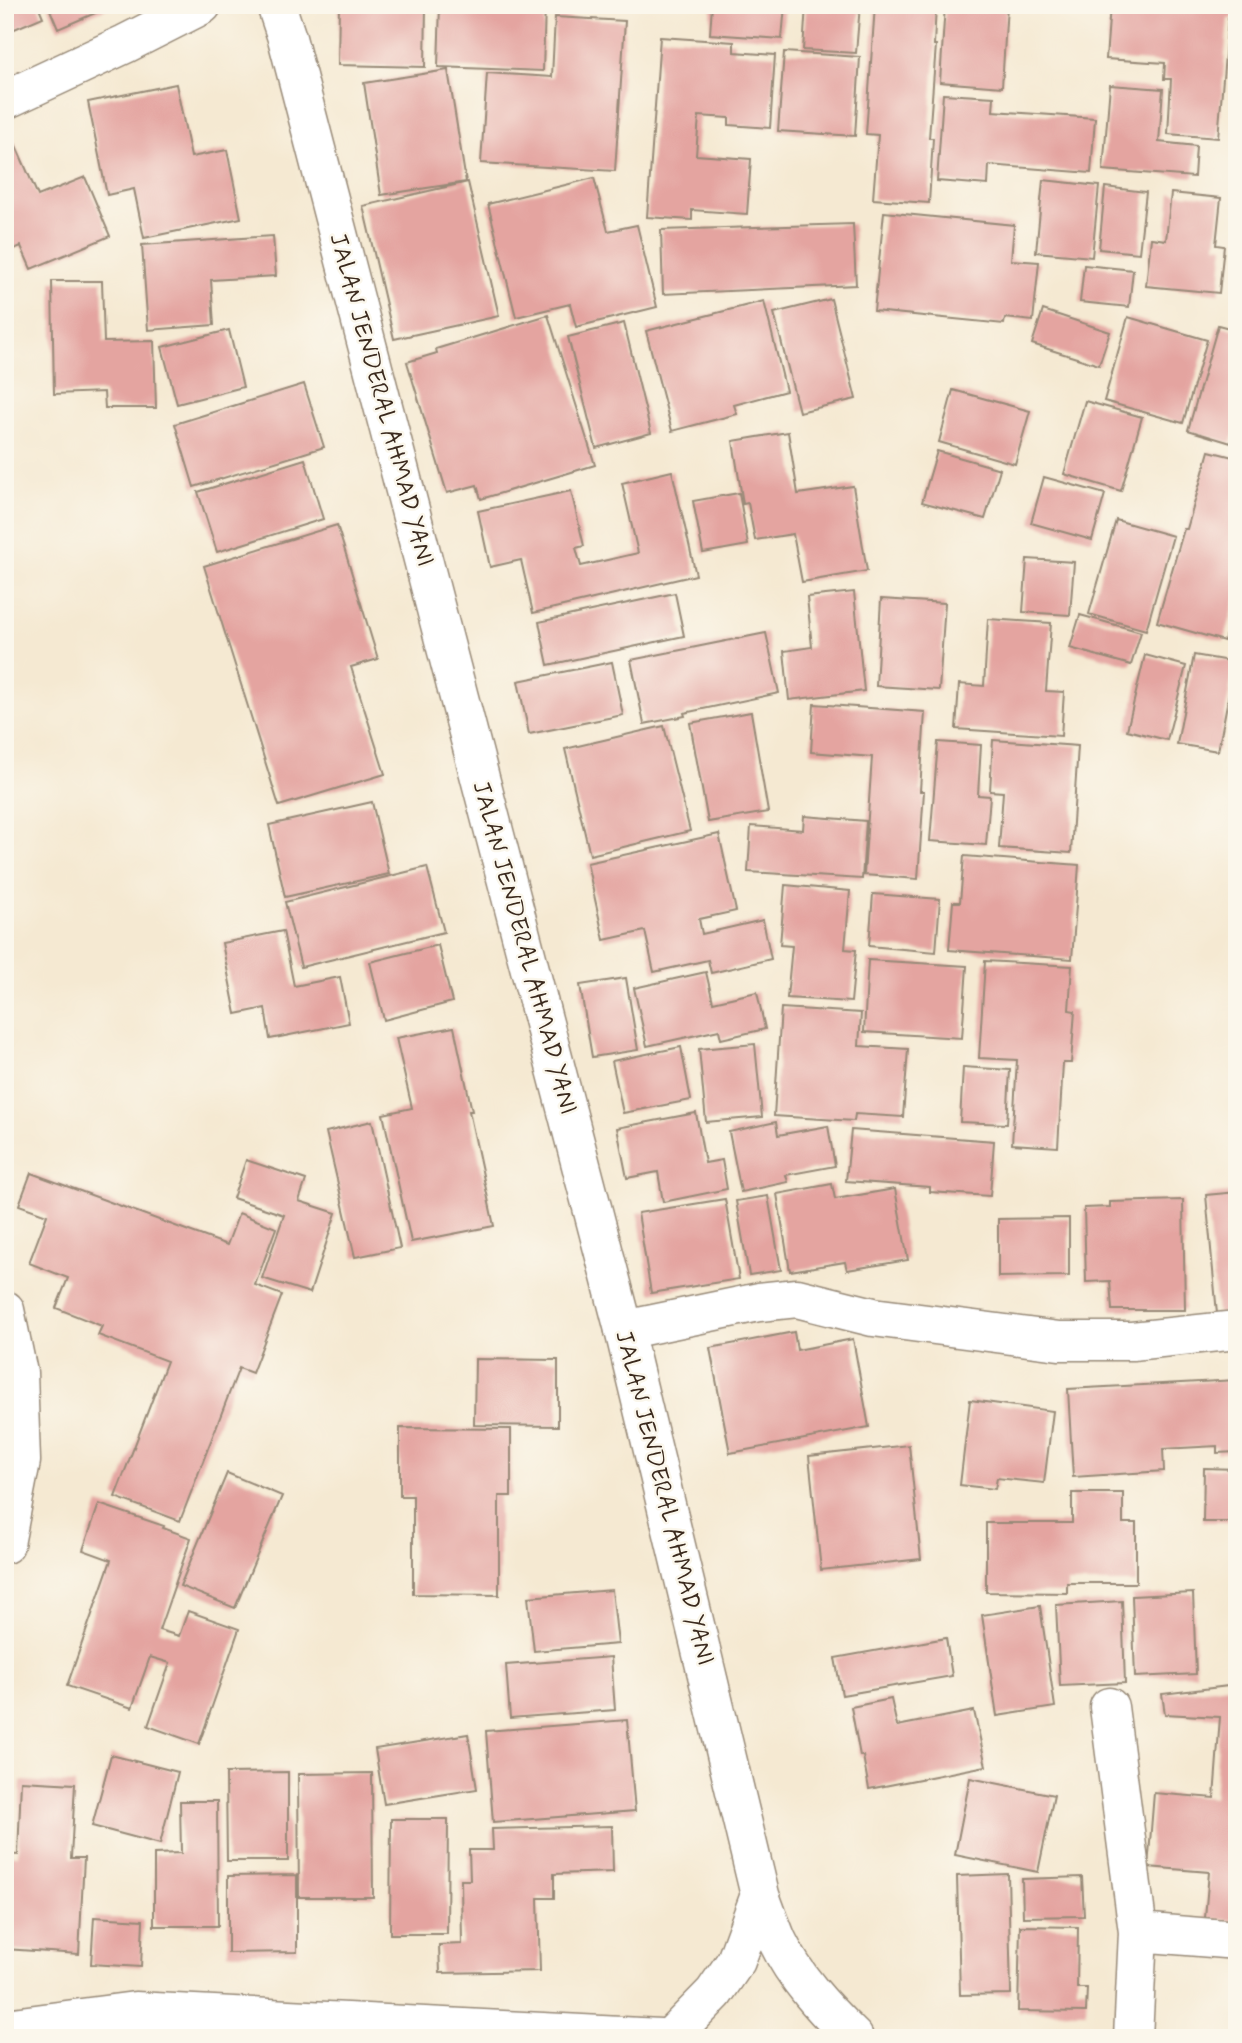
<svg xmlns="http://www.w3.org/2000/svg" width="1242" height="2043" font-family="Mynerve,sans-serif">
	<rect width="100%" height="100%" fill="#fbf7ec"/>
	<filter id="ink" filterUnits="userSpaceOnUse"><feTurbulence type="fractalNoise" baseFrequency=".0143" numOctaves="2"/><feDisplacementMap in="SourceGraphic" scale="14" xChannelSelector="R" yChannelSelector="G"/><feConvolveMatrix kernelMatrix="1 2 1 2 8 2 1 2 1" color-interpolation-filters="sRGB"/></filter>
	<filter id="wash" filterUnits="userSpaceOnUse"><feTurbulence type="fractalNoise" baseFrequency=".00686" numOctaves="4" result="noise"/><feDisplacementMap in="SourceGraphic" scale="28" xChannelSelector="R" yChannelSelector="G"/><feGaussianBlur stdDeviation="1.57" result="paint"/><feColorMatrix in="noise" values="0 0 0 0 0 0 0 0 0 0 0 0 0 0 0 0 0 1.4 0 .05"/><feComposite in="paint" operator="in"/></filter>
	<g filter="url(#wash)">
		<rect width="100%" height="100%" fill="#f5e9d2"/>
		<g id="blocks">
			<path fill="#e4a4a0" d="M 5,5 L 38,5 L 43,17 L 5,33 Z
				M 48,5 L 114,5 L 58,29 Z
				M 339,5 L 426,5 L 425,67 L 338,65 Z
				M 440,5 L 545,5 L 543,71 L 438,67 Z
				M 712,5 L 785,5 L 782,39 L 710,34 Z
				M 806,5 L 860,5 L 856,53 L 803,50 Z
				M 875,5 L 936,5 L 934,45 L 936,45 L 929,138 L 933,138 L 929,203 L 873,199 L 878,135 L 866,134 Z
				M 945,5 L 1007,5 L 1002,87 L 940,82 Z
				M 1110,5 L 1233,5 L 1232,19 L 1228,19 L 1218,138 L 1168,134 L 1171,79 L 1164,79 L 1165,63 L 1106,59 Z
				M 555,17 L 625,21 L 615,171 L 481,163 L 487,73 L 552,77 Z
				M 660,37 L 734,42 L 734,52 L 775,55 L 770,128 L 729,125 L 729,118 L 699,116 L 696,155 L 751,159 L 747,214 L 692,210 L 692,220 L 647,217 Z
				M 784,52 L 860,57 L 855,136 L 778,131 Z
				M 448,70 L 466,182 L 381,195 L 364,83 Z
				M 176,84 L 191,157 L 227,150 L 241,218 L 144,238 L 134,189 L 107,195 L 88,102 Z
				M 1110,85 L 1163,89 L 1159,142 L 1196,146 L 1194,177 L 1103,170 Z
				M 943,94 L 994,97 L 993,111 L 1095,118 L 1091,173 L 989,165 L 988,185 L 937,181 Z
				M 13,139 L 38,196 L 85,177 L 110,236 L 31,269 L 21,246 L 7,252 L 5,248 L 5,142 Z
				M 594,178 L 608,231 L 637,225 L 657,307 L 576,327 L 570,304 L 516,317 L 488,204 Z
				M 1043,180 L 1099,186 L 1092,257 L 1036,252 Z
				M 468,182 L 499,316 L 394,339 L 363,206 Z
				M 1105,187 L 1146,192 L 1139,253 L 1099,249 Z
				M 1171,193 L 1221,198 L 1216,245 L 1224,246 L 1219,293 L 1146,286 L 1151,238 L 1166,240 Z
				M 884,212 L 1014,225 L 1011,260 L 1039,262 L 1033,321 L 1005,318 L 1004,324 L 874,311 Z
				M 853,224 L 856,285 L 663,294 L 661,230 Z
				M 273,236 L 276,276 L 211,280 L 214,325 L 148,330 L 142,245 Z
				M 1084,265 L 1133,270 L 1129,307 L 1080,302 Z
				M 52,281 L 102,281 L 104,342 L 154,341 L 156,408 L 105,408 L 104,392 L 54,394 Z
				M 831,299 L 856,399 L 799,412 L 774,313 Z
				M 764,301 L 786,391 L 734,405 L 737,414 L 672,431 L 646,331 Z
				M 1043,310 L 1110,332 L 1099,365 L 1032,344 Z
				M 548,315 L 595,465 L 481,499 L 477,485 L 447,493 L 407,362 L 437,353 L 436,349 Z
				M 1128,317 L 1207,340 L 1183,423 L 1104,401 Z
				M 624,323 L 651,433 L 596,448 L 568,337 Z
				M 1218,325 L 1237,330 L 1237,424 L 1231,443 L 1188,430 Z
				M 229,330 L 243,387 L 177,404 L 162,347 Z
				M 304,384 L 324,447 L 194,487 L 175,424 Z
				M 953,390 L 1030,411 L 1015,464 L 939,442 Z
				M 1085,401 L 1142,417 L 1121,491 L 1064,474 Z
				M 788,432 L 798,494 L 853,486 L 867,571 L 802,582 L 793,534 L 755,540 L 748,503 L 743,504 L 733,441 Z
				M 937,451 L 1000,469 L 985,519 L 922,502 Z
				M 1209,451 L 1237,458 L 1237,597 L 1224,641 L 1157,622 L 1184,529 L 1187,529 Z
				M 305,459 L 323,519 L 217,552 L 198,492 Z
				M 672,471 L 696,575 L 533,613 L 521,560 L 490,567 L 478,511 L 571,491 L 584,546 L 576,548 L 581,566 L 638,553 L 622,483 Z
				M 1044,477 L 1105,494 L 1092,540 L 1031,523 Z
				M 739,493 L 748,545 L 703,553 L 693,501 Z
				M 1116,520 L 1173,536 L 1146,630 L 1089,614 Z
				M 337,525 L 378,659 L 351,667 L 385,774 L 279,806 L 204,566 Z
				M 1027,559 L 1074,562 L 1070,615 L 1023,612 Z
				M 854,592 L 864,691 L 789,700 L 784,651 L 812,647 L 807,597 Z
				M 675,593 L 684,636 L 548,665 L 539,622 Z
				M 881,599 L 945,603 L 939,690 L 876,686 Z
				M 1080,615 L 1141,632 L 1131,665 L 1070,648 Z
				M 988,619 L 1051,623 L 1046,691 L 1064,692 L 1061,736 L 956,729 L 959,684 L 984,686 Z
				M 766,633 L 779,693 L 684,713 L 685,716 L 644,724 L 631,660 Z
				M 1145,655 L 1186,666 L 1167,740 L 1127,730 Z
				M 1194,655 L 1235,662 L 1218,751 L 1177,744 Z
				M 612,662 L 623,715 L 529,734 L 518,681 Z
				M 814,704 L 925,712 L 920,791 L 924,791 L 918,879 L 864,875 L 872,757 L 811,752 Z
				M 751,712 L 768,812 L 708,822 L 690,723 Z
				M 664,726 L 690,831 L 590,855 L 565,749 Z
				M 993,740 L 1078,746 L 1071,853 L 999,848 L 1003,792 L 990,791 Z
				M 938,742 L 981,745 L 978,795 L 990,796 L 986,845 L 930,841 Z
				M 372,802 L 389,874 L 285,897 L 269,825 Z
				M 804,816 L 866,821 L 862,879 L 748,872 L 751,826 L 803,830 Z
				M 719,834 L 736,911 L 699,919 L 702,934 L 763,920 L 771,959 L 711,973 L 708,960 L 654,972 L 645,931 L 604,940 L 587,863 Z
				M 964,856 L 1079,865 L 1072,959 L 949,950 L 953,902 L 960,902 Z
				M 427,867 L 444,932 L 301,967 L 285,902 Z
				M 785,885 L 850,891 L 845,949 L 856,950 L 851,1002 L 787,998 L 792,946 L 780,945 Z
				M 873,894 L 940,899 L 936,952 L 869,946 Z
				M 283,931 L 294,986 L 340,977 L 349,1023 L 270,1039 L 265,1008 L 236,1014 L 222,943 Z
				M 438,945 L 452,1002 L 384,1020 L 370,962 Z
				M 868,960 L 967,966 L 962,1038 L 864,1032 Z
				M 985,961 L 1072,966 L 1069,1010 L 1075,1011 L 1071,1063 L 1063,1063 L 1058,1147 L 1012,1144 L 1017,1060 L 979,1058 Z
				M 706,972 L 713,1002 L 757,992 L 765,1029 L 721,1039 L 719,1030 L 647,1046 L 634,988 Z
				M 626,978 L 638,1050 L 592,1057 L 580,985 Z
				M 781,1008 L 861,1013 L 859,1046 L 908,1049 L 903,1117 L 855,1114 L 854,1121 L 774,1116 Z
				M 454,1027 L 472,1111 L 469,1111 L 494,1226 L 411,1242 L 383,1114 L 412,1108 L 396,1038 Z
				M 755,1044 L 762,1117 L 706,1122 L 699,1049 Z
				M 681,1047 L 691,1100 L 623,1113 L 612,1061 Z
				M 963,1067 L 1010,1070 L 1007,1124 L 960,1122 Z
				M 696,1113 L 705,1163 L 722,1160 L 727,1189 L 663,1202 L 658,1172 L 627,1178 L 617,1128 Z
				M 372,1121 L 400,1248 L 355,1257 L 326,1132 Z
				M 776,1122 L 778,1135 L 828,1126 L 835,1166 L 786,1175 L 788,1182 L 741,1192 L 729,1132 Z
				M 851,1130 L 994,1141 L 990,1196 L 930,1192 L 930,1187 L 846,1181 Z
				M 246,1160 L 306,1180 L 299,1201 L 336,1213 L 310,1293 L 262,1278 L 284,1215 L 233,1198 Z
				M 31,1173 L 227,1245 L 239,1213 L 276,1228 L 255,1285 L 282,1295 L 252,1373 L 239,1368 L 180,1521 L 115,1497 L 167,1361 L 98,1335 L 102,1326 L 56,1308 L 68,1278 L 29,1263 L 47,1215 L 19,1205 Z
				M 832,1184 L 835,1199 L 895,1189 L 908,1260 L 847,1270 L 845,1262 L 790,1271 L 777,1194 Z
				M 1237,1192 L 1237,1312 L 1217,1314 L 1206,1195 Z
				M 768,1196 L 781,1270 L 749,1275 L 736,1201 Z
				M 725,1199 L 739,1279 L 651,1293 L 638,1213 Z
				M 1183,1200 L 1185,1310 L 1112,1310 L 1110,1281 L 1086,1282 L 1084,1208 L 1110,1207 L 1110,1202 Z
				M 1069,1218 L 1069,1276 L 998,1277 L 998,1219 Z
				M 794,1332 L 797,1350 L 853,1339 L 869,1427 L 730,1453 L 710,1348 Z
				M 475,1359 L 558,1360 L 558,1426 L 474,1425 Z
				M 1237,1380 L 1237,1452 L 1217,1453 L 1217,1446 L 1163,1449 L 1164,1471 L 1073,1477 L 1068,1389 Z
				M 970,1400 L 1053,1411 L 1044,1483 L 997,1478 L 995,1489 L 960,1485 Z
				M 400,1428 L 511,1429 L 511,1496 L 499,1496 L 499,1595 L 413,1594 L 413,1496 L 400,1496 Z
				M 909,1445 L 921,1559 L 821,1570 L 809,1456 Z
				M 1204,1468 L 1237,1469 L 1237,1565 L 1231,1564 L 1232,1522 L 1203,1522 Z
				M 227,1473 L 282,1496 L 235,1608 L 180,1586 Z
				M 1072,1493 L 1123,1493 L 1123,1523 L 1136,1523 L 1136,1583 L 1067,1583 L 1067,1593 L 986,1592 L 986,1523 L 1072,1523 Z
				M 99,1504 L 164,1526 L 163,1528 L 191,1538 L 159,1630 L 179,1636 L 188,1611 L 239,1629 L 199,1744 L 148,1726 L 170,1663 L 150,1657 L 132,1708 L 67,1686 L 111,1560 L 83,1550 Z
				M 612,1590 L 618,1644 L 534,1651 L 528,1597 Z
				M 1193,1593 L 1196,1674 L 1135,1677 L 1132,1596 Z
				M 1122,1601 L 1125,1683 L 1060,1686 L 1056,1605 Z
				M 1040,1606 L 1055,1707 L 997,1716 L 982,1615 Z
				M 946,1638 L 952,1676 L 842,1695 L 835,1658 Z
				M 611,1657 L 615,1710 L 510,1718 L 506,1665 Z
				M 1237,1685 L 1237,1921 L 1205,1918 L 1209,1872 L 1148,1867 L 1154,1793 L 1214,1798 L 1220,1717 L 1165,1714 L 1162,1694 Z
				M 891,1699 L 897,1726 L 974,1711 L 986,1766 L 869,1789 L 863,1756 L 860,1756 L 851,1707 Z
				M 627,1720 L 635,1811 L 493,1822 L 486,1731 Z
				M 468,1734 L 477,1789 L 384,1804 L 375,1749 Z
				M 111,1755 L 178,1772 L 160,1844 L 92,1826 Z
				M 288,1772 L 288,1861 L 227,1861 L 226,1773 Z
				M 372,1773 L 373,1897 L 299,1897 L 298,1774 Z
				M 970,1778 L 1054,1795 L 1038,1872 L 955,1855 Z
				M 21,1781 L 75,1784 L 71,1858 L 84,1858 L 79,1954 L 5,1949 L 5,1854 L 18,1855 Z
				M 180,1801 L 217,1801 L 218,1926 L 154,1926 L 154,1854 L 181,1853 Z
				M 391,1819 L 448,1819 L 447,1934 L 390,1934 Z
				M 612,1826 L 613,1872 L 554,1874 L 554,1898 L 538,1898 L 540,1971 L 440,1973 L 439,1945 L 462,1944 L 461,1880 L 470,1880 L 469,1850 L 493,1850 L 492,1829 Z
				M 1008,1874 L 1011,1994 L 960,1995 L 957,1876 Z
				M 297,1875 L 297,1952 L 228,1953 L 228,1876 Z
				M 1082,1877 L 1084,1916 L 1023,1917 L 1022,1879 Z
				M 94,1917 L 143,1920 L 141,1967 L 91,1964 Z
				M 1020,1926 L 1078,1927 L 1077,1988 L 1087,1988 L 1086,2012 L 1018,2011 Z"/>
		</g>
	</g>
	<g filter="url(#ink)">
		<use href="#blocks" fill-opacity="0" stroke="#988a78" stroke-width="2"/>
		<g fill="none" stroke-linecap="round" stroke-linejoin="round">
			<defs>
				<path id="minor" d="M 5,100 L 125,44 L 202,5
					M 5,1310 L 18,1373 L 21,1461 L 5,1544
					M 624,1330 L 759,1302 L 797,1298 L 873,1317 L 1059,1341 L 1132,1341 L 1237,1330
					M 1109,1707 L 1138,1932
					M 1133,2038 L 1138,1932 L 1237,1940"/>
				<path id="highway" d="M 276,5 L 287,38 L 624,1330 L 760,1895 C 765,1910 771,1925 777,1940 C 795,1978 824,2009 854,2038
					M 5,2028 L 135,2011 L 660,2038
					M 670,2038 L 714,1993 L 736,1961 L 760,1895"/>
			</defs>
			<use href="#minor" stroke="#988a78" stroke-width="41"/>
			<use href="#highway" stroke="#988a78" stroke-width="41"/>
			<use href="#minor" stroke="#fff" stroke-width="38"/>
			<use href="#highway" stroke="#fff" stroke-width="38"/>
		</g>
	</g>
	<g text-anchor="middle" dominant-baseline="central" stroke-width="5" stroke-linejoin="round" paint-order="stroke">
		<g font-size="24" fill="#3b2a1e" stroke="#fbf7ec">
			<text transform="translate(381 400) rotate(75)">JALAN JENDERAL AHMAD YANI</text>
			<text transform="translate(524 948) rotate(75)">JALAN JENDERAL AHMAD YANI</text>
			<text transform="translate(664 1498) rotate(76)">JALAN JENDERAL AHMAD YANI</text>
		</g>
	</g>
	<rect width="1242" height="2043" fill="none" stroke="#fbf7ec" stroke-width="28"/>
</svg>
